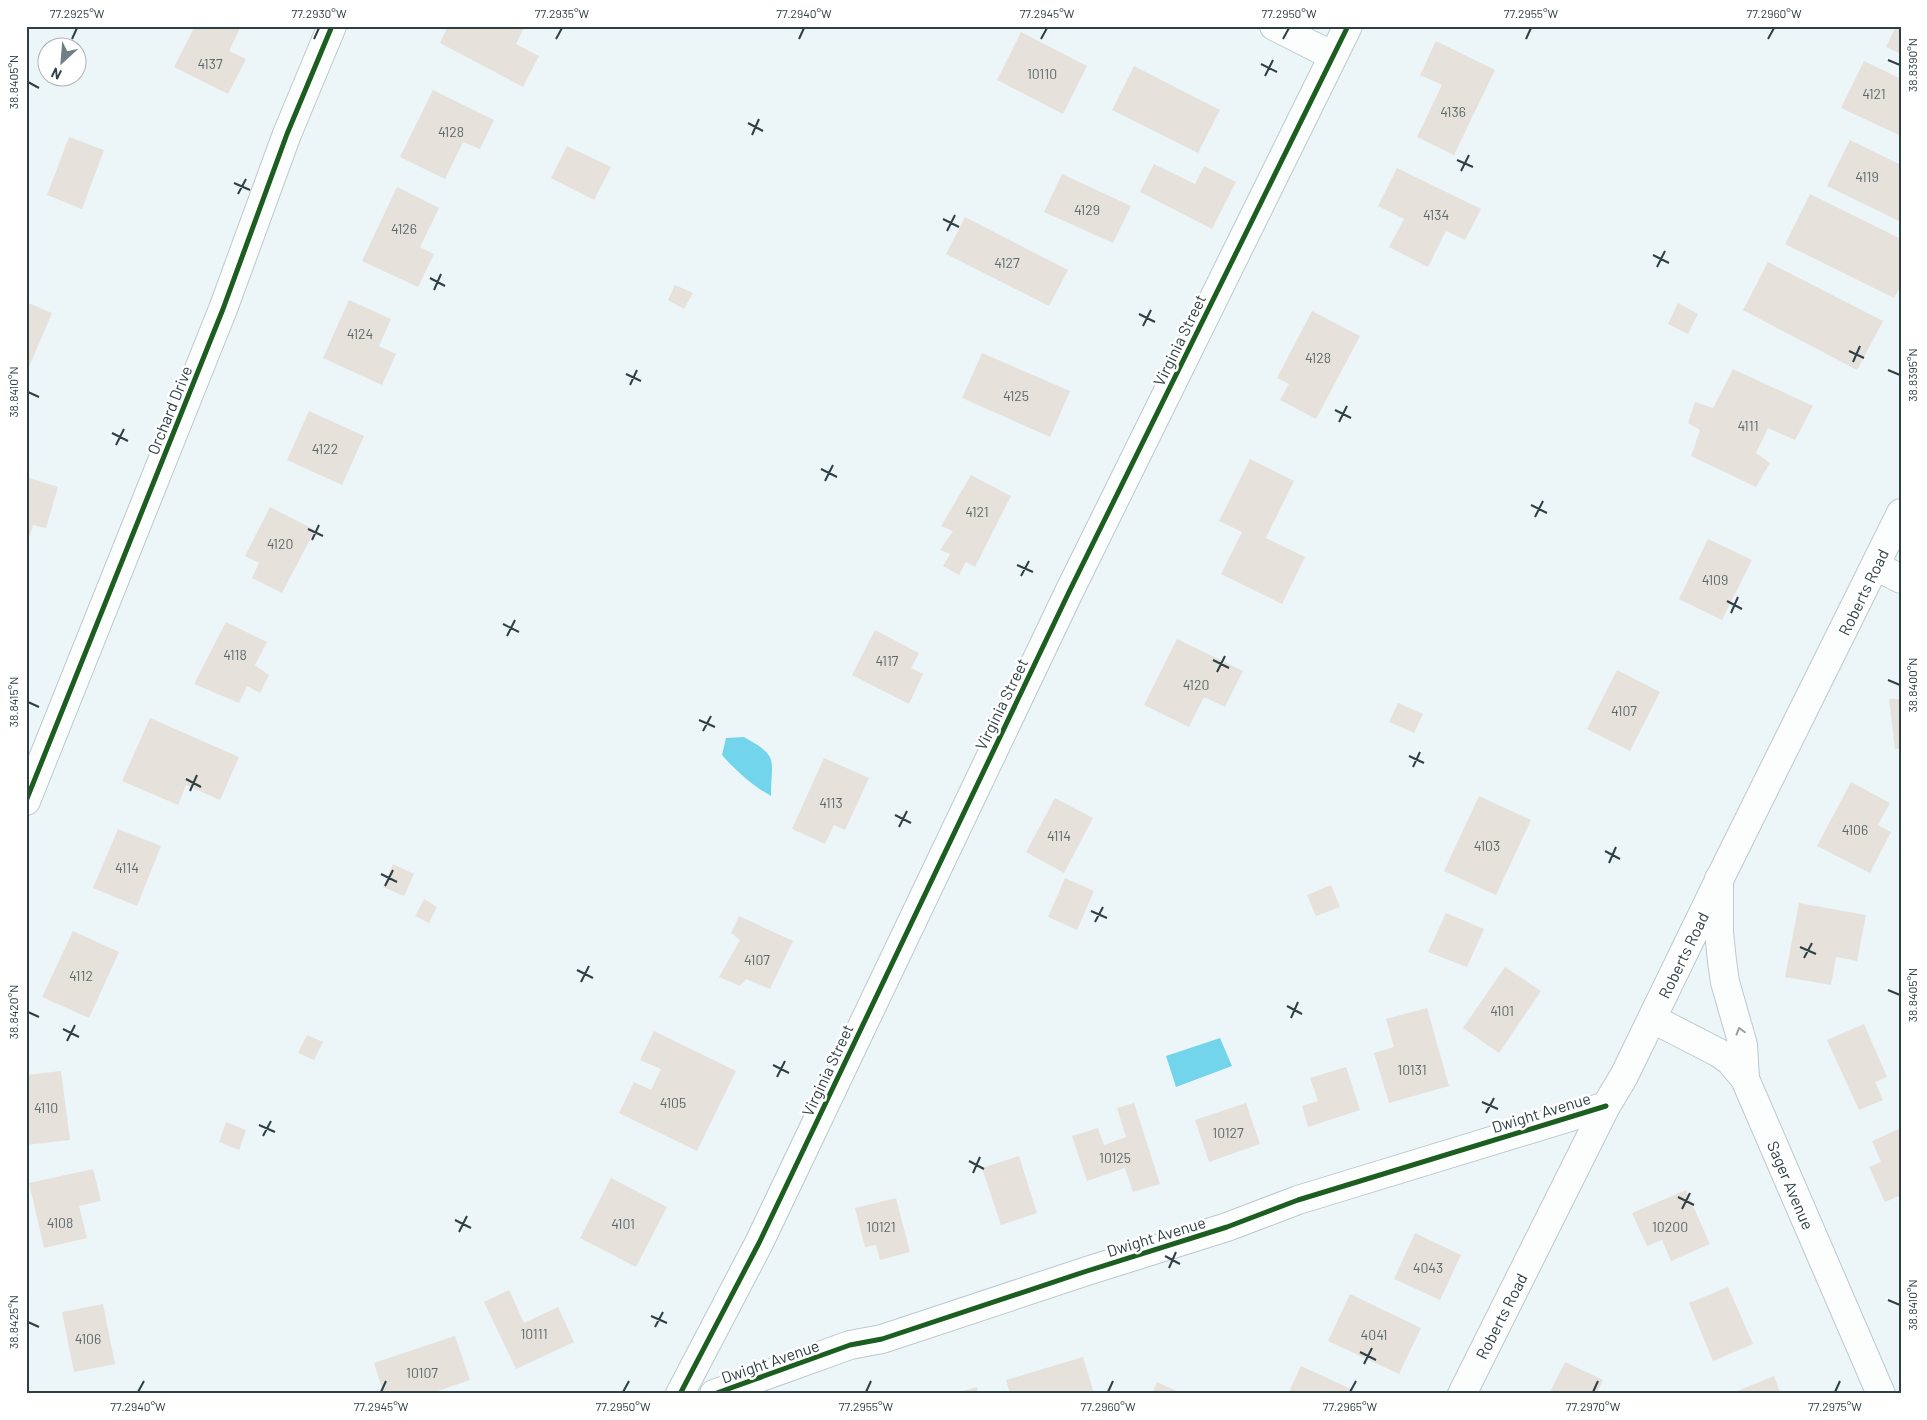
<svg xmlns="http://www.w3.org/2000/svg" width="1927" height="1420" font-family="Barlow,sans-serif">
	<rect width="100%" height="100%" fill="#ecf5f8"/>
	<path fill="#72d5ec" d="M 744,737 C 780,757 771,759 771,796 C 754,787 734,769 722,755 L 726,738 Z
		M 1220,1038 L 1232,1066 L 1176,1087 L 1166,1056 Z"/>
	<path fill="#e6e2db" d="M 195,26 L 241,26 L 229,51 L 246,59 L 228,94 L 174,67 Z
		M 448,26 L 525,26 L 516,44 L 539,56 L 523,87 L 440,43 Z
		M 1896,26 L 1901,26 L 1901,54 L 1886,47 Z
		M 1021,32 L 1087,66 L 1063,114 L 997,80 Z
		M 1436,41 L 1495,70 L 1454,155 L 1417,137 L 1442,85 L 1420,75 Z
		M 1864,61 L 1901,79 L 1901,136 L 1841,108 Z
		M 1134,66 L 1220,110 L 1198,153 L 1112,110 Z
		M 433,90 L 494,120 L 480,149 L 463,142 L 445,179 L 400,157 Z
		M 69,137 L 104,150 L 82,209 L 47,195 Z
		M 1850,140 L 1901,165 L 1901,222 L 1827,186 Z
		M 567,146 L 611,167 L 594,200 L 551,178 Z
		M 1154,164 L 1195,184 L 1204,166 L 1236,182 L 1212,229 L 1140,192 Z
		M 1397,168 L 1481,209 L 1465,240 L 1446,231 L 1428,267 L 1389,247 L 1404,219 L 1378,206 Z
		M 1062,174 L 1131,206 L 1113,243 L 1044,212 Z
		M 397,187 L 439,208 L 420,247 L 434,254 L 418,287 L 362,261 Z
		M 1810,194 L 1901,239 L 1901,285 L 1894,298 L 1785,244 Z
		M 965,217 L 1068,270 L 1049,306 L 946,254 Z
		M 1768,262 L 1883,321 L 1857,370 L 1743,310 Z
		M 675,285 L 693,293 L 684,309 L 668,300 Z
		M 349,300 L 391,319 L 379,346 L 396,354 L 382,385 L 323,358 Z
		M 26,302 L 52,313 L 26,374 Z
		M 1678,303 L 1698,314 L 1688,334 L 1668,324 Z
		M 1312,311 L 1360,336 L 1316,419 L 1280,400 L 1289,384 L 1277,378 Z
		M 982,353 L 1070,391 L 1050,437 L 962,398 Z
		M 1733,369 L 1813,406 L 1795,440 L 1768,428 L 1756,453 L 1770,463 L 1756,487 L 1691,456 L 1700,430 L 1688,423 L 1695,402 L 1713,408 Z
		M 309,411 L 364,436 L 342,485 L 287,460 Z
		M 1250,459 L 1294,481 L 1266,538 L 1305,557 L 1282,604 L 1221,574 L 1242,532 L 1219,521 Z
		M 971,475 L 1011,496 L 975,567 L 966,562 L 959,575 L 943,566 L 950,554 L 940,550 L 953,531 L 941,526 Z
		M 26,477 L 58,487 L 46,528 L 33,525 L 27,544 Z
		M 270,507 L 315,530 L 282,593 L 252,578 L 259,563 L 245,556 Z
		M 1708,539 L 1752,560 L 1722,620 L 1679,599 Z
		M 226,622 L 267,642 L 255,665 L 269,675 L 260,693 L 247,686 L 239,703 L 194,684 Z
		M 875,630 L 919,653 L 911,668 L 923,674 L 909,704 L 852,675 Z
		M 1177,639 L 1243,671 L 1225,707 L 1204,697 L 1189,727 L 1144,705 Z
		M 1617,670 L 1660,692 L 1630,751 L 1587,729 Z
		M 1889,699 L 1901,699 L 1901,749 L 1895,749 Z
		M 1398,703 L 1423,714 L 1414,733 L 1389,722 Z
		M 150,718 L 239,757 L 220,800 L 186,785 L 178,805 L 122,781 Z
		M 824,758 L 869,778 L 845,830 L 834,825 L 825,844 L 792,829 Z
		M 1851,782 L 1890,803 L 1878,825 L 1891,832 L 1870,873 L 1817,846 Z
		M 1479,796 L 1531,820 L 1496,895 L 1444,871 Z
		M 1055,798 L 1093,818 L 1064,873 L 1026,852 Z
		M 118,829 L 161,846 L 137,906 L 93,888 Z
		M 393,864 L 414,874 L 404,896 L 383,887 Z
		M 1065,878 L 1094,891 L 1077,930 L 1048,917 Z
		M 1331,885 L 1340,907 L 1316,916 L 1307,895 Z
		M 424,899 L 437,907 L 429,923 L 415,916 Z
		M 1799,903 L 1866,915 L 1857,961 L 1836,957 L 1831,985 L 1785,977 Z
		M 1446,913 L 1484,929 L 1467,967 L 1428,952 Z
		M 739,916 L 793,941 L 770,989 L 746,979 L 740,986 L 719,977 L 740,940 L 731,933 Z
		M 73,931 L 119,952 L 89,1018 L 42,997 Z
		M 1505,967 L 1541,991 L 1499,1053 L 1463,1028 Z
		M 1427,1008 L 1449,1086 L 1389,1103 L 1374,1053 L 1394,1047 L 1386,1019 Z
		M 1864,1024 L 1887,1077 L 1875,1082 L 1883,1100 L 1859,1110 L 1827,1040 Z
		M 654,1031 L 736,1071 L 697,1151 L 619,1113 L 634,1082 L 651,1090 L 661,1069 L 640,1060 Z
		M 307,1035 L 323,1042 L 314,1060 L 298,1053 Z
		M 1346,1067 L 1360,1110 L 1308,1127 L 1302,1106 L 1318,1101 L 1310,1078 Z
		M 61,1071 L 70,1140 L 26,1145 L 26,1075 Z
		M 1134,1103 L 1160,1184 L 1133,1192 L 1125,1168 L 1087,1181 L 1072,1136 L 1098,1128 L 1104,1145 L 1126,1137 L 1117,1108 Z
		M 1246,1103 L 1260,1144 L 1209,1162 L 1195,1120 Z
		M 226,1122 L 246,1130 L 239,1150 L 219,1142 Z
		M 1901,1128 L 1901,1195 L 1885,1202 L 1869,1167 L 1881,1162 L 1872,1141 Z
		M 1019,1156 L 1037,1213 L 1001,1225 L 982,1168 Z
		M 93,1169 L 101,1201 L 79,1206 L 87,1238 L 44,1248 L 29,1183 Z
		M 611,1178 L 667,1207 L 636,1267 L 580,1238 Z
		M 1686,1190 L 1710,1244 L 1671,1261 L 1662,1240 L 1647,1246 L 1632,1213 Z
		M 896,1198 L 910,1252 L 880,1260 L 876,1245 L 865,1247 L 855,1208 Z
		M 1415,1233 L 1461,1255 L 1440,1300 L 1394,1279 Z
		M 1728,1287 L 1753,1344 L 1713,1361 L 1689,1303 Z
		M 509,1290 L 524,1323 L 558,1307 L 574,1342 L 516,1369 L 484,1302 Z
		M 1350,1294 L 1421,1328 L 1399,1374 L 1328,1341 Z
		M 103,1304 L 115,1364 L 74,1372 L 62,1312 Z
		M 455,1336 L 470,1380 L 429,1394 L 384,1394 L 374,1363 Z
		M 1083,1357 L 1094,1394 L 1010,1394 L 1006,1380 Z
		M 1565,1362 L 1603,1380 L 1596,1394 L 1549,1394 Z
		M 1301,1366 L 1362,1394 L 1288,1394 Z
		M 1774,1376 L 1781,1394 L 1736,1394 L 1735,1392 Z
		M 1157,1382 L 1183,1394 L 1152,1394 Z
		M 977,1387 L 978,1394 L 955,1394 L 955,1393 Z"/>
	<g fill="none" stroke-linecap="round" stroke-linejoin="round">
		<defs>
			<path id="minor" d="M 1274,26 L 1333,56
				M 1876,566 L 1901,579
				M 26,801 L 223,309 L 287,134 L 332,26
				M 1719,879 L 1719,932 L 1722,961 L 1725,982 L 1743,1045 L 1745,1079
				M 1653,1019 L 1719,1053 L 1730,1061 L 1745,1079 L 1881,1394
				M 680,1394 L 759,1243 L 1069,592 L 1348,26
				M 714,1394 L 850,1345 L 882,1339 L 1087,1271 L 1227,1227 L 1298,1200 L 1606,1106"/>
			<path id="major" d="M 1462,1394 L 1606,1106 L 1624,1076 L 1723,872 L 1901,513"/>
		</defs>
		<use href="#minor" stroke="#bdc9cd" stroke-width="30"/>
		<use href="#major" stroke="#bdc9cd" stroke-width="30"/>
		<use href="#minor" stroke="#fcfefe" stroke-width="28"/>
		<use href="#major" stroke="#fcfefe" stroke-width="28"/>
		<defs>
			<path id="cycleway" d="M 26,801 L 223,309 L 287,134 L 332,26
				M 680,1394 L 759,1243 L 1069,592 L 1348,26
				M 714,1394 L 850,1345 L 882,1339 L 1087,1271 L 1227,1227 L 1298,1200 L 1606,1106"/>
		</defs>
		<use href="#cycleway" stroke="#fff" stroke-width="8"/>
		<use href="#cycleway" stroke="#1b5e20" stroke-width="5"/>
	</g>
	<defs><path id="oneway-chevron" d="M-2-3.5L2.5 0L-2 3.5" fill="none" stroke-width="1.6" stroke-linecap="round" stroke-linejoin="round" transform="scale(1.25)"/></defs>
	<use stroke="#959ea1" href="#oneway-chevron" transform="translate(1740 1031) rotate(-106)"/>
	<path fill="none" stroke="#2e3f44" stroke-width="2" d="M 72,39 L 77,28M 314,39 L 319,28M 556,39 L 562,28M 799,39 L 804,28M 1041,39 L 1047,28M 1283,39 L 1289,28M 1526,39 L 1531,28M 1768,39 L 1774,28M 1888,60 L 1900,65M 1261,64 L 1277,72M 1265,76 L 1273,60M 28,82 L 39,88M 748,123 L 763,131M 752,135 L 759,119M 1457,160 L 1473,167M 1461,171 L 1469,155M 234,183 L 250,190M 238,194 L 246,179M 943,219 L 959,227M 947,231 L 955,215M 1653,255 L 1669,263M 1657,267 L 1665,251M 430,278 L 445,286M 434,290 L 441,274M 1139,314 L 1155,322M 1143,326 L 1151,310M 1849,351 L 1864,358M 1853,362 L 1860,346M 1888,370 L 1900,375M 626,374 L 641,381M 630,385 L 637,370M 28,392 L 39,397M 1335,410 L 1351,418M 1339,422 L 1347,406M 112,433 L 128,441M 116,445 L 124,429M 821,469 L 837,477M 825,481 L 833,465M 1531,505 L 1547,513M 1535,517 L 1543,501M 308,529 L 323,536M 312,540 L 319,525M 1017,565 L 1033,572M 1021,576 L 1029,561M 1727,601 L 1742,609M 1731,613 L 1738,597M 503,624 L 519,632M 507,636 L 515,620M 1213,660 L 1229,668M 1217,672 L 1225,656M 1888,680 L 1900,685M 28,702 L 39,707M 699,720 L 715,727M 703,731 L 711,716M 1409,756 L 1424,763M 1413,767 L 1420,752M 186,779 L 201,787M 190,791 L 197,775M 895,815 L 911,823M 899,827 L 907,811M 1605,851 L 1620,859M 1609,863 L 1616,847M 381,874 L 397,882M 385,886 L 393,870M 1091,911 L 1107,918M 1095,922 L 1103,907M 1800,947 L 1816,954M 1804,958 L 1812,943M 577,970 L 593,978M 581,982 L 589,966M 1888,990 L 1900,995M 1287,1006 L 1302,1014M 28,1012 L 39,1017M 1291,1018 L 1298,1002M 63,1029 L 79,1037M 67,1041 L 75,1025M 773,1065 L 789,1073M 777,1077 L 785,1061M 1482,1102 L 1498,1109M 1486,1113 L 1494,1098M 259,1125 L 275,1132M 263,1136 L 271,1121M 969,1161 L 984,1169M 973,1173 L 980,1157M 1678,1197 L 1694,1205M 1682,1209 L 1690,1193M 455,1220 L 471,1228M 459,1232 L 467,1216M 1165,1256 L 1180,1264M 1169,1268 L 1176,1252M 1888,1300 L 1900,1305M 651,1316 L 667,1323M 28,1322 L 39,1327M 655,1327 L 663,1312M 1360,1352 L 1376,1360M 1364,1364 L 1372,1348M 138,1392 L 144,1381M 381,1392 L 386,1381M 623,1392 L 629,1381M 866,1392 L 871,1381M 1108,1392 L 1113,1381M 1350,1392 L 1356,1381M 1593,1392 L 1598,1381M 1835,1392 L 1840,1381"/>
	<g text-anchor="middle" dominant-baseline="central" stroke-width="5" stroke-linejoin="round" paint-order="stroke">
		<g font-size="14" fill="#5c686a">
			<text x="210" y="63">4137</text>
			<text x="1042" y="73">10110</text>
			<text x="1874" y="93">4121</text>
			<text x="1453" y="111">4136</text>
			<text x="451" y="131">4128</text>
			<text x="1867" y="176">4119</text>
			<text x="1087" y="209">4129</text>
			<text x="1436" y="214">4134</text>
			<text x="404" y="228">4126</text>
			<text x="1007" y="262">4127</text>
			<text x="360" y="333">4124</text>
			<text x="1318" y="357">4128</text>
			<text x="1016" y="395">4125</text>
			<text x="1748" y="425">4111</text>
			<text x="325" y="448">4122</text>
			<text x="977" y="511">4121</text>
			<text x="280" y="543">4120</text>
			<text x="1715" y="579">4109</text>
			<text x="235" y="654">4118</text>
			<text x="887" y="660">4117</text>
			<text x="1196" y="684">4120</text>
			<text x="1624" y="710">4107</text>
			<text x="831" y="802">4113</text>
			<text x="1855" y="829">4106</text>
			<text x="1059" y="835">4114</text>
			<text x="1487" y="845">4103</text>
			<text x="127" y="867">4114</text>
			<text x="757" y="959">4107</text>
			<text x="81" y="975">4112</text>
			<text x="1502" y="1010">4101</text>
			<text x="1412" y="1069">10131</text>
			<text x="673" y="1102">4105</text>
			<text x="46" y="1107">4110</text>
			<text x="1228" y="1132">10127</text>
			<text x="1115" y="1157">10125</text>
			<text x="60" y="1222">4108</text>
			<text x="623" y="1223">4101</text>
			<text x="881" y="1226">10121</text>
			<text x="1670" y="1226">10200</text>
			<text x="1428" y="1267">4043</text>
			<text x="534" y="1333">10111</text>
			<text x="1374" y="1334">4041</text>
			<text x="88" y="1338">4106</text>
			<text x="422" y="1372">10107</text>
		</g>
		<g font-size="16" fill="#2e3f44" stroke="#fff">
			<text transform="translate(1179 340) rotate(-64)">Virginia Street</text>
			<text transform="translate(169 410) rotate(-68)">Orchard Drive</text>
			<text transform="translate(1863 592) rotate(-64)">Roberts Road</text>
			<text transform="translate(1001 704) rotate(-64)">Virginia Street</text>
			<text transform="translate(1683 955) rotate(-64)">Roberts Road</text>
			<text transform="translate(827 1070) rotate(-65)">Virginia Street</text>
			<text transform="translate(1541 1112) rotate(-17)">Dwight Avenue</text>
			<text transform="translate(1791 1185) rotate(67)">Sager Avenue</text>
			<text transform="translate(1156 1236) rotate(-17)">Dwight Avenue</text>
			<text transform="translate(1501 1316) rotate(-63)">Roberts Road</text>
			<text transform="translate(770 1361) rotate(-19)">Dwight Avenue</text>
		</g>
	</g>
	<rect width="1927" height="1420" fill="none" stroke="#ffffff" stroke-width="55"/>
	<g transform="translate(62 62) rotate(206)"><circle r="24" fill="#ffffff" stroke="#abb2b4"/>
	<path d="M0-4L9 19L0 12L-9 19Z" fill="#707f83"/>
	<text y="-8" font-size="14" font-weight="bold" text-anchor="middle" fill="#2e3f44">N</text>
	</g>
	<rect x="28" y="28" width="1872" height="1364" fill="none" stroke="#2e3f44" stroke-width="2"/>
	<g font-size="12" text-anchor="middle" fill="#2e3f44">
		<text x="77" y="18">77.2925°W</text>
		<text x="319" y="18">77.2930°W</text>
		<text x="562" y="18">77.2935°W</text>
		<text x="804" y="18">77.2940°W</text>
		<text x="1047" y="18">77.2945°W</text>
		<text x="1289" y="18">77.2950°W</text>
		<text x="1531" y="18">77.2955°W</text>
		<text x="1774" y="18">77.2960°W</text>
		<text transform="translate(1913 65) rotate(-90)" y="4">38.8390°N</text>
		<text transform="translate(14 82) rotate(-90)" y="4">38.8405°N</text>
		<text transform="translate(1913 375) rotate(-90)" y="4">38.8395°N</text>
		<text transform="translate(14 392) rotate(-90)" y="4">38.8410°N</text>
		<text transform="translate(1913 685) rotate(-90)" y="4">38.8400°N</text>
		<text transform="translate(14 702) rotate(-90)" y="4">38.8415°N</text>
		<text transform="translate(1913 995) rotate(-90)" y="4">38.8405°N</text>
		<text transform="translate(14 1012) rotate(-90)" y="4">38.8420°N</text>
		<text transform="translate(1913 1305) rotate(-90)" y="4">38.8410°N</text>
		<text transform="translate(14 1322) rotate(-90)" y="4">38.8425°N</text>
		<text x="138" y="1411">77.2940°W</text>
		<text x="381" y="1411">77.2945°W</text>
		<text x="623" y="1411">77.2950°W</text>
		<text x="866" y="1411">77.2955°W</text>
		<text x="1108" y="1411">77.2960°W</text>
		<text x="1350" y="1411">77.2965°W</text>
		<text x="1593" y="1411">77.2970°W</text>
		<text x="1835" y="1411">77.2975°W</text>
	</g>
</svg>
